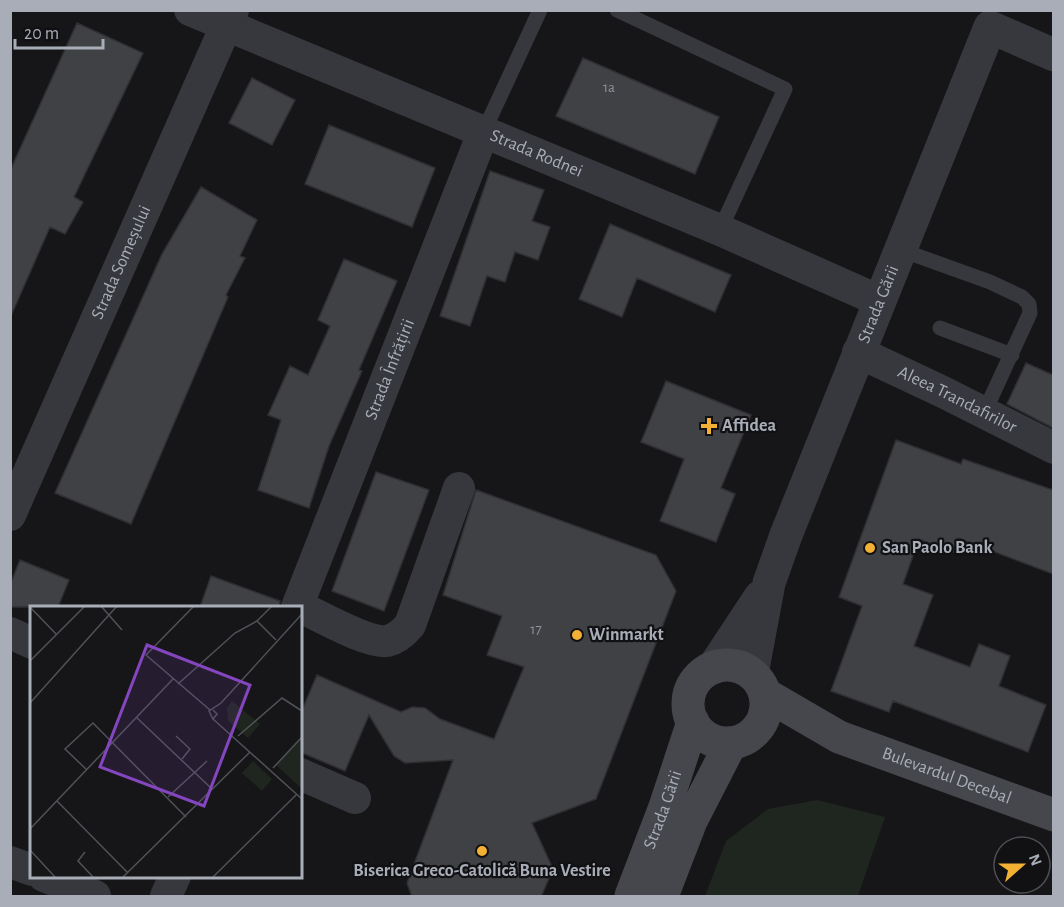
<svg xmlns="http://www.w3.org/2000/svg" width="1064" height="907" font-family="'Alegreya Sans',sans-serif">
	<rect width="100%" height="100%" fill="#161618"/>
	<path fill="#1e261f" d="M 817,800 L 885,817 L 858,896 L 705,896 L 726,841 L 768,809 Z"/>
	<path fill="#404145" stroke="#303034" stroke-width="1.5" d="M 77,23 L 143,53 L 74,197 L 83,202 L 65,234 L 50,227 L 10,318 L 10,171 Z
		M 583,58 L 719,117 L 695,174 L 556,116 Z
		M 252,78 L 295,100 L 272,145 L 229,123 Z
		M 329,125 L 435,168 L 412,227 L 305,184 Z
		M 490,171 L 544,190 L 532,221 L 550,227 L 538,260 L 515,252 L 505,282 L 487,276 L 470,326 L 440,316 Z
		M 201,187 L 257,220 L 240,256 L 245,258 L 226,295 L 228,297 L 131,524 L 55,493 L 162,254 Z
		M 610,224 L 731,275 L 715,312 L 637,278 L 622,317 L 579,299 Z
		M 344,259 L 397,281 L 359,370 L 362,371 L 329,446 L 309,508 L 258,490 L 281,420 L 268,415 L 290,366 L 308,375 L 330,326 L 318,320 Z
		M 1026,363 L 1053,375 L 1053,428 L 1007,404 Z
		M 666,381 L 751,415 L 721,488 L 735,494 L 716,542 L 660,521 L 684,459 L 641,442 Z
		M 896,440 L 961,464 L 963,459 L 1053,490 L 1053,574 L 958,538 L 953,552 L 919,539 L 903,584 L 933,595 L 914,646 L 970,667 L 979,644 L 1010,656 L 999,686 L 1046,705 L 1028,752 L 893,701 L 889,712 L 831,691 L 862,606 L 839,597 Z
		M 376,472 L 429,490 L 384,611 L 332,591 Z
		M 476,490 L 656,555 L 676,591 L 596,799 L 532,823 L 553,869 L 541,897 L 412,897 L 407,883 L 453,760 L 405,763 L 394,756 L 369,715 L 345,771 L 300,752 L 300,715 L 317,675 L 401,712 L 412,707 L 425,708 L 440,719 L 494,739 L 524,667 L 487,655 L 502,616 L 443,595 Z
		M 20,560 L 69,580 L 58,607 L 10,607 L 10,585 Z
		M 211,576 L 280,601 L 279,607 L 200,607 Z"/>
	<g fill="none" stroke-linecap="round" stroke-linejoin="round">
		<path stroke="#37383d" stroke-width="15" d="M 617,10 L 785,89 L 720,230
			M 483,133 L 540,10
			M 901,250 L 990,282 L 1022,297 L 1029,304 L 1030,313 L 984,413
			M 940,328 L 1012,355"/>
		<g stroke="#37383d" stroke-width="32">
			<path id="s1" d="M 190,10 L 720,230 L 880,301"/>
			<path id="s2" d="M 858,352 L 943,392 L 1054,448"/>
			<path id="s3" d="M 10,515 L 233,10"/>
			<path id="s4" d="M 297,607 L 483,133"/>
			<path d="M 300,607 C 320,616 368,644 387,641 C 397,639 404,632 410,625 L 459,488"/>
			<path d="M 10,633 L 32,643"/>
			<path d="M 300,774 L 355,798"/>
			<path d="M 10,862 L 32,870"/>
			<path d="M 44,876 L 95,896"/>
			<path d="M 166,896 L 175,876"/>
		</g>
		<g stroke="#37383d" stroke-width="33">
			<path d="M 713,668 L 760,597"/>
			<path id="s5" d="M 752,674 L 769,583 L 786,535 L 990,27 L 1054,55"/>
		</g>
		<g stroke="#45474d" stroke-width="33">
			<circle cx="727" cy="704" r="39"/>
			<path id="s6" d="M 765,694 L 839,737 L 1054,815"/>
			<path id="s7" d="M 631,896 L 665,807 L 693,722"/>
			<path d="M 662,896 L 691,821 L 731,743"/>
		</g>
	</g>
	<g fill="#f2b134" stroke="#111113" stroke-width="2">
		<path d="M706 417h6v6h6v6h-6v6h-6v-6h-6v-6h6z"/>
		<circle cx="870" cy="548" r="6"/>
		<circle cx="577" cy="635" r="6"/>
		<circle cx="482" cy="851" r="6"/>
	</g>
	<g text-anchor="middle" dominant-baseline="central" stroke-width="4.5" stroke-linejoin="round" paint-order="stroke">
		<g font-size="15" fill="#8e929b">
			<text x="609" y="87">1a</text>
			<text x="536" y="629">17</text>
		</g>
		<g font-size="18" fill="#a8adb8" stroke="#111113">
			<text stroke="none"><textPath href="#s1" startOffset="375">Strada Rodnei</textPath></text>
			<text stroke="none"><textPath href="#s3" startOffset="276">Strada Someșului</textPath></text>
			<text stroke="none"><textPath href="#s5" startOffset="392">Strada Gării</textPath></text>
			<text stroke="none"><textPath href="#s4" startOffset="255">Strada Înfrățirii</textPath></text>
			<text stroke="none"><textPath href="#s2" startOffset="110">Aleea Trandafirilor</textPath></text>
			<text stroke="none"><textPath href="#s6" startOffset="200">Bulevardul Decebal</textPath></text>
			<text stroke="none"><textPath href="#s7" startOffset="92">Strada Gării</textPath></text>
		</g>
		<g font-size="18" font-weight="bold" fill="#a8adb8" stroke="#111113" text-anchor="start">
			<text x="722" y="426">Affidea</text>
			<text x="882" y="548">San Paolo Bank</text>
			<text x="589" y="635">Winmarkt</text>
			<text x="482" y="871" text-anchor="middle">Biserica Greco-Catolică Buna Vestire</text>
		</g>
	</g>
	<g transform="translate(30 606)">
		<rect width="272" height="272" fill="#161618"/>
		<path d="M 202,95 L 230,118 L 218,132 L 198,115 L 197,102 ZM 271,131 L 271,182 L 246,159 ZM 223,155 L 242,173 L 232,185 L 212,167 Z" fill="#1e261f"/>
		<path fill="none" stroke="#505258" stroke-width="1.5" d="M 71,0 L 92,24M 164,0 L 116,49 L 180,104M 0,1 L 27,29M 227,15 L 246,34M 0,55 L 55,0M 148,78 L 205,27 L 227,15 L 242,0M 0,97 L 87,0M 183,104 L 187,108 L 183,113 L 179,105 L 191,97 L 272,8M 106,111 L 182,183M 183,113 L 272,193M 146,130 L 160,143 L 152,153M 208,130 L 252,92 L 272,105M 243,162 L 272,131M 56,163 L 35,143 L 63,117 L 156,211M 138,191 L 177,155M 27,195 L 98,267M 0,223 L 143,73M 0,244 L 25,271M 55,246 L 48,255 L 63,271M 93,271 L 220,146M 183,271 L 267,188"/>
		<path fill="#8446be" fill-opacity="0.15" stroke="#8446be" stroke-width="3" d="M 117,39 L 220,79 L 174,200 L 70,161 Z"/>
		<rect width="272" height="272" fill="none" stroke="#a8adb8" stroke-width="3"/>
	</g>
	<rect width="1064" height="907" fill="none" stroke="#a8adb8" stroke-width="24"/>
	<g transform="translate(1022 865) rotate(69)"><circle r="28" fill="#111113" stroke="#4d4f55" stroke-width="1.5"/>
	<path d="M0-4.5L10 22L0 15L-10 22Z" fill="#f2b134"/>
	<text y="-9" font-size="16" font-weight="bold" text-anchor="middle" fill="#a8adb8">N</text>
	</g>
	<path d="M15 39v9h88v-9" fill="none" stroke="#a8adb8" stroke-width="3"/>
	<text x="24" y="39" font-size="18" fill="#a8adb8" stroke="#111113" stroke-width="4.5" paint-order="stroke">20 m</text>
</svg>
